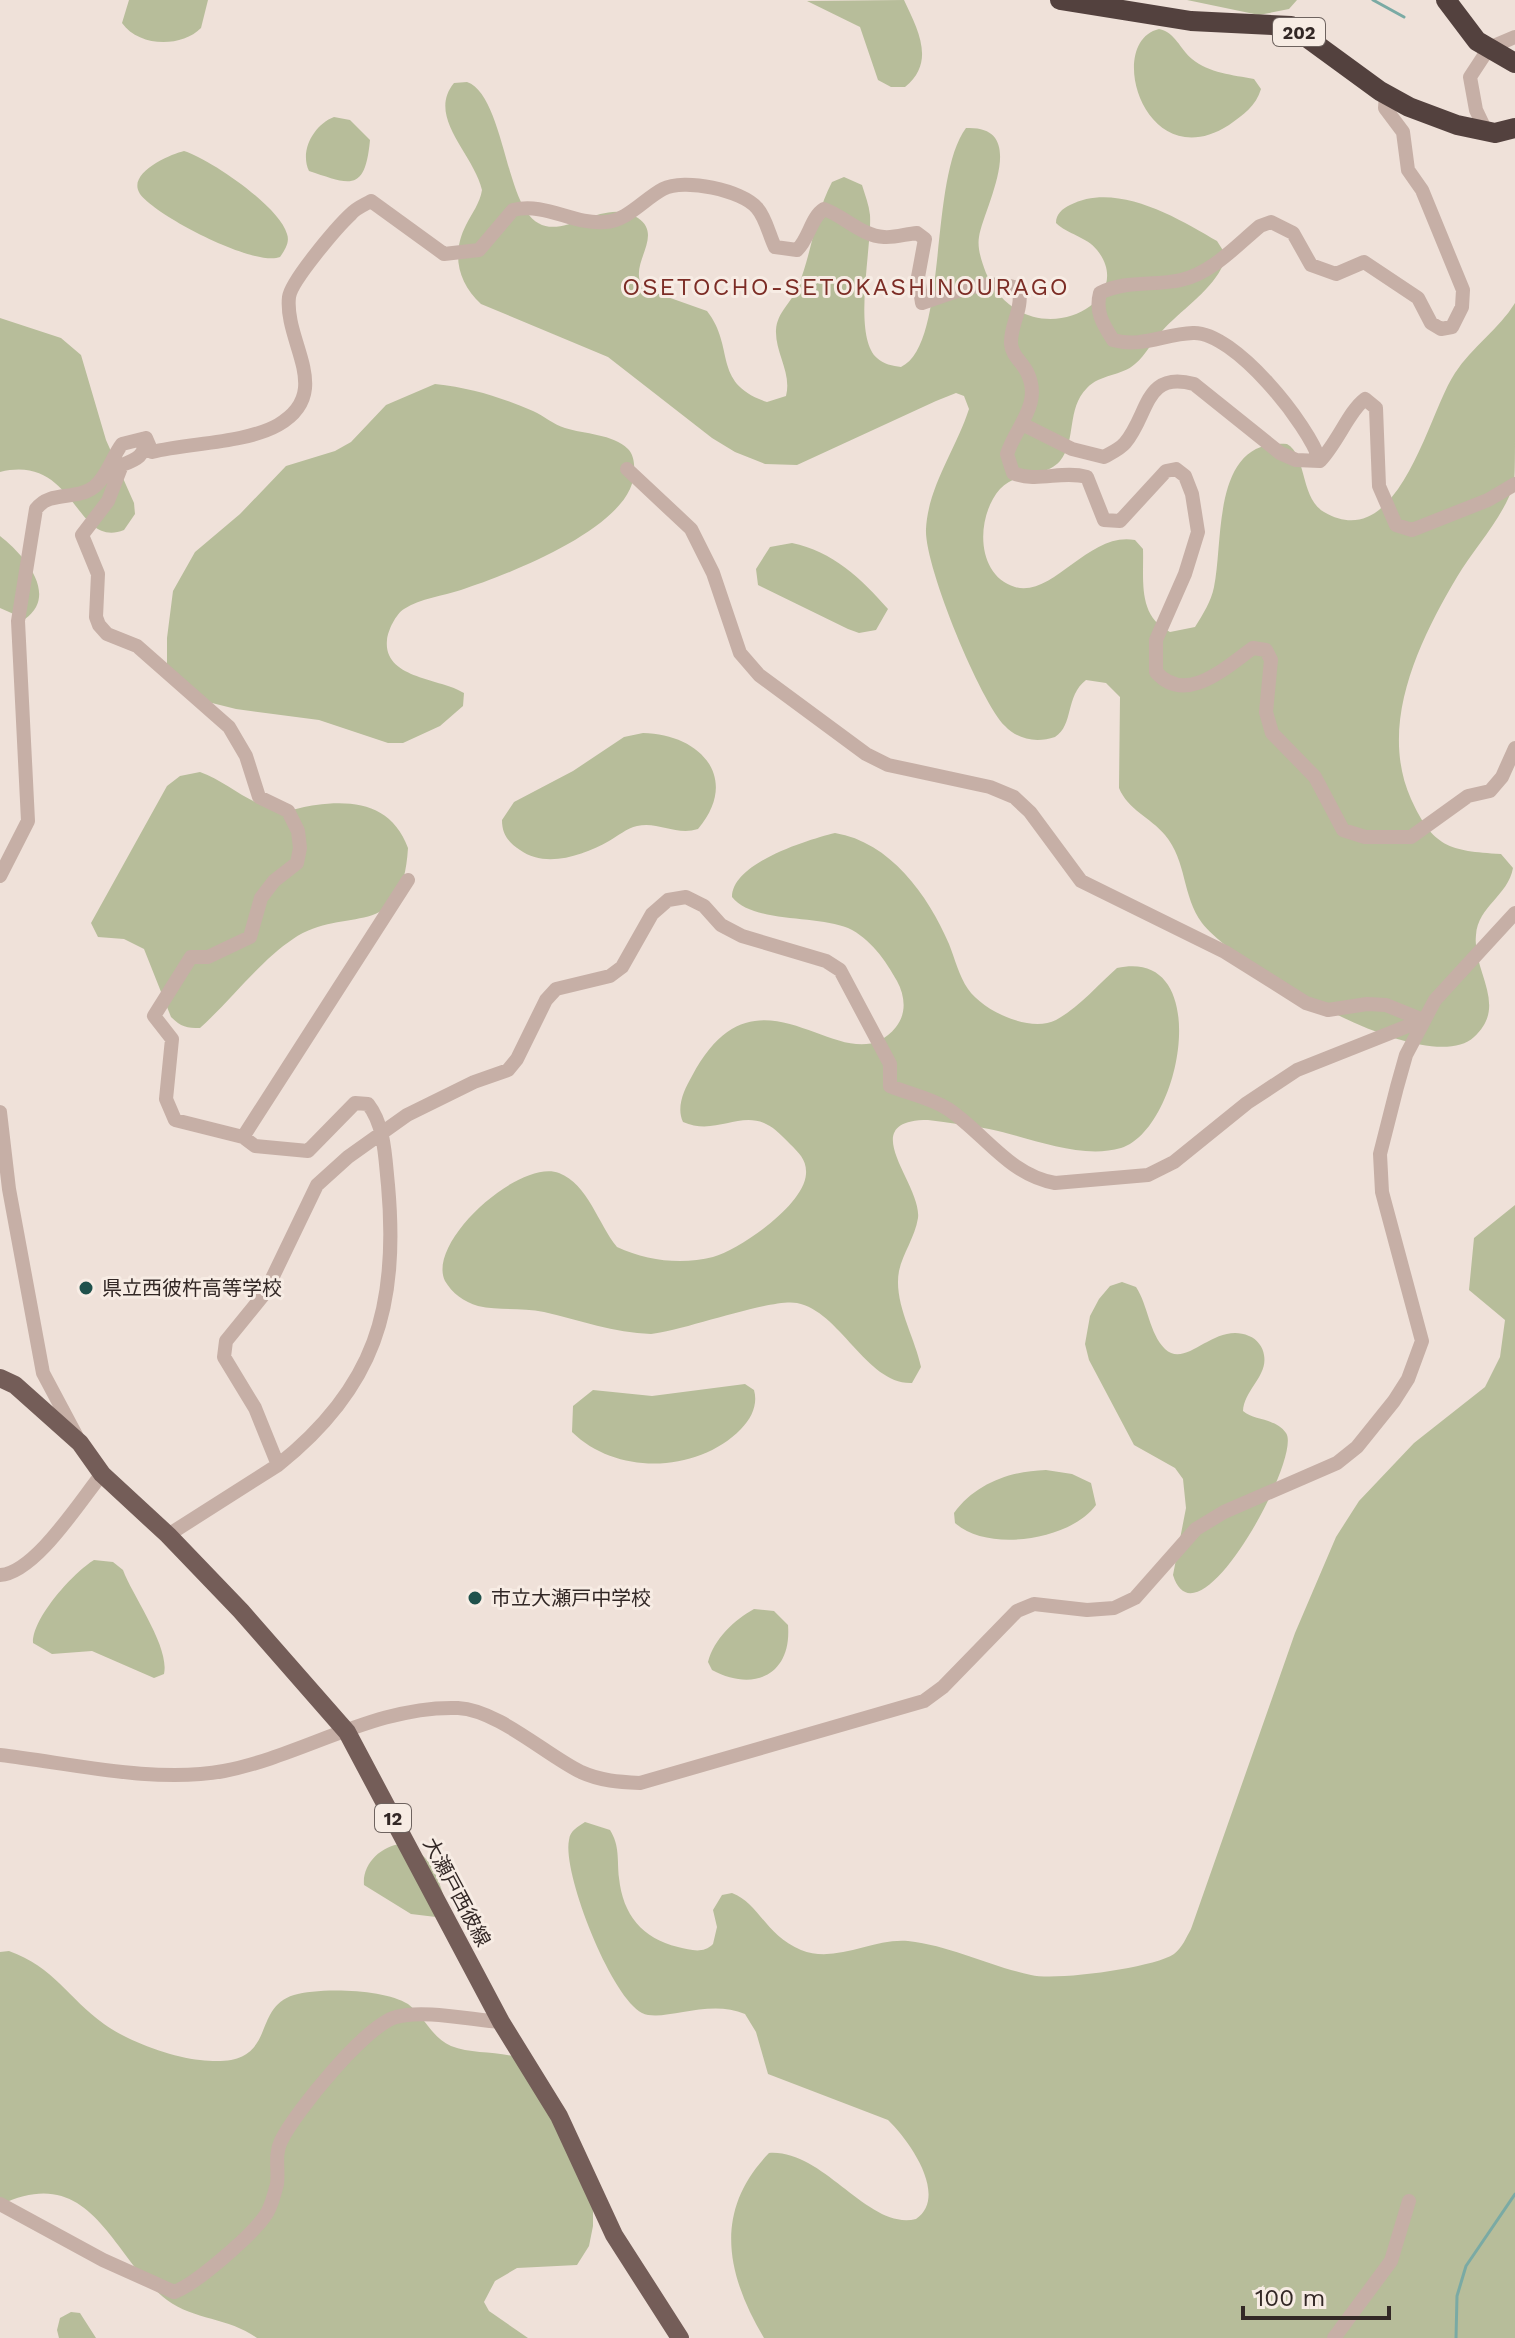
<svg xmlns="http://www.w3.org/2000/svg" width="1515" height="2338" font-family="'Work Sans','Noto Sans JP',sans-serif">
	<rect width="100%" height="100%" fill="#efe1d9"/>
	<path fill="#b7bd9a" d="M 129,0 L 208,0 L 201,28 C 181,48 139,47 122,23 Z
		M 904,0 C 918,30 936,62 905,87 L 891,87 L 878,80 L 860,27 L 807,1 Z
		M 1187,0 L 1297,0 L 1289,9 L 1259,15 Z
		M 1159,29 C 1175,32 1180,49 1192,59 C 1209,73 1233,75 1254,79 L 1261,89 C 1256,106 1243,115 1229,125 C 1145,179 1104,42 1159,29 Z
		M 467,82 C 499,93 505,180 526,211 C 554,254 600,193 638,218 C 666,237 624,267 645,289 L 707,311 C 736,348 711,383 767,402 L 786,396 C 792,373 775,353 776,330 C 777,312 792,302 798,287 C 812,252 815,214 832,182 L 844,177 L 862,185 C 865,195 869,205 870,215 C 872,248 852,336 877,358 C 883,364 893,366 901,367 C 949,344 928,179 966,128 C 1031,125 984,207 979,237 C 977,249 982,262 986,273 C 1025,361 1142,305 1097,250 C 1087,237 1067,234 1056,223 C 1056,214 1062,209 1070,205 C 1116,181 1178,218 1217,241 L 1224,252 C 1224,259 1225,263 1221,269 C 1208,293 1180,311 1162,331 C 1152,341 1146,355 1135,364 C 1122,376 1100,374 1087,388 C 1066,409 1077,440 1060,461 C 1045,478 1017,471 1000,489 C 976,516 975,575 1015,587 C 1053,598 1089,531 1135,540 L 1143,549 C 1144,580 1137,616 1170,632 L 1195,627 C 1203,614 1211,602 1214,587 C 1224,539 1211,438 1287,444 C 1307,455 1300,498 1324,512 C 1399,556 1428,413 1455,373 C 1472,347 1499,329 1515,303 C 1515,347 1515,392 1515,436 C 1515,451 1515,471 1514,484 C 1503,518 1475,547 1457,577 C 1419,641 1378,725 1411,799 C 1433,847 1449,851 1501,854 L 1513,868 C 1508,896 1478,906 1476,935 C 1472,972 1509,1005 1474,1037 C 1426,1081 1236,966 1202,923 C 1182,896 1187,861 1165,835 C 1150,817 1128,810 1119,788 L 1120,697 L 1106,683 L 1086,680 C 1065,696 1074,725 1055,737 C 1037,743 1018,740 1005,726 C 980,701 924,565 926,529 C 928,487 956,449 969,409 L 964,396 L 956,393 L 936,401 L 797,465 L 765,464 L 735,452 L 712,438 L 608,357 L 481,304 C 458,283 451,254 466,225 C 472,213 480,203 482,190 C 474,154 426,117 454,83 Z
		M 334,117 L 350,120 L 370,140 C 365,194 349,184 309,171 C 299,150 315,124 334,117 Z
		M 184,151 C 210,159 279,206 287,234 C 290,242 285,250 280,257 C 254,267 156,216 140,194 C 126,173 171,154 184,151 Z
		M 0,318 L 61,338 L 81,355 L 106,440 L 134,503 L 135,514 L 124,530 C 75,550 76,453 0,472 Z
		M 435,384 C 472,388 500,397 533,411 C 544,416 554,425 565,428 C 584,434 613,434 628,449 C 637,458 635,478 630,489 C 609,535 507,575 461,590 C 443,596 421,598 404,609 C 396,614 388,630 387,640 C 383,679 440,678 464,693 L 463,706 L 440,726 L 403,743 L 388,743 L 319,720 L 236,709 L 196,699 L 167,675 L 167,638 L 173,591 L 195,552 L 240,514 L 286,466 L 335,451 L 351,442 L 386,405 Z
		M 0,536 C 22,553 60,594 25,619 L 0,608 Z
		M 792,543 C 832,551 862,579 888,609 L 876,630 L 859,633 L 848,629 L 758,585 L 756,569 L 770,547 Z
		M 643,733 C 700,734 741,778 698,829 C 676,836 658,821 637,826 C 627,828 618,836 609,841 C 584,855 546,869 520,850 C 508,842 502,834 502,820 L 514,802 L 573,771 L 624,737 Z
		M 200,772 C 228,782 249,805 279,810 C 291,812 304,806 316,805 C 356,799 393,806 408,848 C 402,945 346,903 293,939 C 261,960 230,1001 200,1028 C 187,1028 181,1027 171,1017 L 144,949 L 124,939 L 98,937 L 91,923 L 167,786 L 180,776 Z
		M 835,833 C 890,842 928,895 949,944 C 955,959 959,976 968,989 C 983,1011 1030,1033 1056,1020 C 1078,1008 1098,985 1117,968 C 1215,946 1182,1129 1121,1148 C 1080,1160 1029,1137 989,1129 C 969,1125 949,1123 928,1120 C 853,1120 922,1184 918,1218 C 915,1237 903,1253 899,1271 C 893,1302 915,1337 921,1367 L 912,1383 C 867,1385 840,1311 797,1303 C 771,1298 686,1330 651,1334 C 614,1333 580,1320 544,1312 C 522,1307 499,1311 478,1306 C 464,1302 452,1293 445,1281 C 426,1242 520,1158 559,1173 C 588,1184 598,1224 617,1247 C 647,1261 682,1265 713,1257 C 741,1249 804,1205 806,1174 C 807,1160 799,1153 790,1144 C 783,1137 775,1128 766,1124 C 739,1111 715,1136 683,1122 C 676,1107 684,1090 692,1076 C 760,947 845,1091 896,1027 C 907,1013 905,996 897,981 C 886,961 870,938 848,928 C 817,915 752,923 732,897 C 732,863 807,840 835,833 Z
		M 1515,1205 L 1515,2338 L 764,2338 C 726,2274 713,2211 769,2153 C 824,2149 868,2231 916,2219 C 949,2196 909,2140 888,2120 L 768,2074 L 756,2032 L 745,2014 C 708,1998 663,2023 642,2013 C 611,1997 562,1873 569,1840 C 570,1830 578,1827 585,1822 L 610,1830 C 620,1846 617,1860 619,1878 C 623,1915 642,1938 678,1947 C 691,1950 703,1954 713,1944 L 717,1927 L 713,1910 L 722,1895 L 732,1893 C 759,1903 765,1935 801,1950 C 836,1964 872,1938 908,1941 C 952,1946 989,1966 1031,1975 C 1056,1981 1153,1968 1174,1954 C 1182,1948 1186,1938 1191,1929 L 1295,1633 L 1336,1537 L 1359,1501 L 1414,1443 L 1485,1387 L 1500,1357 L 1505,1320 L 1469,1290 L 1474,1238 Z
		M 1122,1282 L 1136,1287 C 1148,1305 1149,1333 1165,1349 C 1187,1370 1214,1321 1249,1336 C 1257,1339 1263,1347 1264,1355 C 1268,1376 1244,1390 1243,1411 C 1255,1421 1276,1418 1286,1433 C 1303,1456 1197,1653 1173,1575 L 1186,1508 L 1183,1479 L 1175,1468 L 1134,1445 L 1089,1360 L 1085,1344 L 1090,1316 L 1099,1299 L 1110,1286 Z
		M 745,1384 L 754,1390 C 758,1404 752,1418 741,1429 C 698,1473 617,1476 572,1432 L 573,1406 L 593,1390 L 652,1396 Z
		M 1046,1470 L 1072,1474 L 1091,1483 L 1096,1505 C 1071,1540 988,1553 955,1523 L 954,1513 C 976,1483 1011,1471 1046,1470 Z
		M 94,1560 L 113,1562 L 123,1570 C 133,1597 170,1647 164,1674 L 154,1678 L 92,1651 L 52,1654 L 33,1643 C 32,1618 74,1572 94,1560 Z
		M 754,1609 L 774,1611 L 788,1625 C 792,1676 753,1692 712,1670 L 708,1662 C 714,1639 734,1620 754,1609 Z
		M 401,1844 C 428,1849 439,1877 445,1902 L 436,1917 L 411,1914 L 364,1885 C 362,1864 381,1846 401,1844 Z
		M 9,1951 C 54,1967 68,1998 104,2024 C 127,2041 171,2057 200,2060 C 282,2070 248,2009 294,1995 C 320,1987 385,1989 408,2004 C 424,2016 432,2038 451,2046 C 471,2054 495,2051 517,2057 L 593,2194 L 593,2226 L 589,2246 L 577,2265 L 517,2268 L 495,2281 L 484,2302 L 489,2311 L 528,2338 L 257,2338 C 230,2318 194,2320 167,2300 C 111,2258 93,2160 0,2205 L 0,1952 Z
		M 71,2312 L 80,2313 L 96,2338 L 59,2338 L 57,2330 L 60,2318 Z"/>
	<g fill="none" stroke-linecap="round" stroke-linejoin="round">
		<path stroke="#7aaaa4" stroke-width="3" d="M 1373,0 L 1404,17
			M 1456,2338 L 1457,2296 L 1466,2266 L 1515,2194"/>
		<path stroke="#c6afa6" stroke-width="14" d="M 1486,131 L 1476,110 L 1470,77 L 1489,48 L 1515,37
			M 1024,425 L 1072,449 L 1104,457 C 1111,453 1120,449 1125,443 C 1149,415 1144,370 1194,384 L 1280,453 L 1296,460 L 1320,461 C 1338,442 1349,411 1365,399 L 1376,408 L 1379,486 L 1396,525 L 1412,530 L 1488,500 L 1515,484
			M 146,438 L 152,452 C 189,443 246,443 278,425 C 335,392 284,343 289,297 C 291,281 337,227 351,214 C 356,208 364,205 371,201 L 444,254 L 479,250 L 513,210 C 546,202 573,225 605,222 C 627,221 644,199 663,189 C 684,178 742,190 757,208 C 766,218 769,235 775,247 L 797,250 C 809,239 811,217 824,209 C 844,216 862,236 884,237 C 894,238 906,234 917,233 L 925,239 L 918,277 L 922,303 C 951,294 989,276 1019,289 C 1023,310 1010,325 1011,344 C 1012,356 1022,362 1027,372 C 1043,404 1016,426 1007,454 L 1013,473 C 1037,483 1062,470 1087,477 L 1104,520 L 1120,521 L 1166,471 L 1176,469 L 1185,476 L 1192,494 L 1198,532 L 1185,574 L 1156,640 L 1156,672 C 1186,706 1226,667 1253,648 L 1266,650 L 1271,660 L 1266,712 L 1272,733 L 1315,777 L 1343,830 L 1365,837 L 1411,837 L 1468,796 L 1490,791 L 1502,777 L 1515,748
			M 146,439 C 144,456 138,459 122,465 L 108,501 L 82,535 L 98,574 L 96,617 L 99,625 L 107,634 L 137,646 L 229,727 L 246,756 L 259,797 L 288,811 L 298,831 L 300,848 L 297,863 L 274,881 L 261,898 L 250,937 L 208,957 L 191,957 L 154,1016 L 172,1039 L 166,1099 L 175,1120 L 243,1137 L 255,1146 L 308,1151 L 355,1103 L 368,1104 C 385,1126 385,1157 388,1185 C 399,1307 375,1388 278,1465
			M 1320,461 C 1309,425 1234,331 1193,333 C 1164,334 1142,348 1113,340 C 1103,324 1095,312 1100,293 C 1125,280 1154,286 1181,280 C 1212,273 1236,246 1260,226 L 1271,222 L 1293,233 L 1311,265 L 1336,274 L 1364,262 L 1418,298 L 1431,323 L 1441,329 L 1452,327 L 1462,307 L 1463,290 L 1422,190 L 1408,170 L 1403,132 L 1385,108 L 1386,94
			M 627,469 L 691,529 L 713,573 L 740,653 L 759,675 L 866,754 L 888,765 L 990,787 L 1014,797 L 1030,812 L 1081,881 L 1225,952 L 1306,1003 L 1328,1010 L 1367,1004 L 1386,1005 L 1423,1020
			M 0,876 L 28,821 L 18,621 L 36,509 C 50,490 76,501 94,487 C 107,477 112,457 122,444 L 146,438
			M 0,1112 L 9,1189 L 43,1373 L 76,1435
			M 243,1137 L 408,880
			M 168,1535 L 278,1465 L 255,1408 L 224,1357 L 226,1341 L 265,1293 L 317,1185 L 348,1157 L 407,1115 L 474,1082 L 508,1070 L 517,1059 L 546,1000 L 556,989 L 610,976 L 622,967 L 652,914 L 668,900 L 686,897 L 704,906 L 721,925 L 742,936 L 826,961 L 840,970 L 890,1064 L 890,1086 C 909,1094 931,1098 948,1109 C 984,1133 1009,1175 1055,1183 L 1148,1175 L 1174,1162 L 1247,1103 L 1297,1070 L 1423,1020
			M 0,1575 C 35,1573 80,1501 102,1474
			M 0,1755 C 69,1763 155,1784 224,1771 C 302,1756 376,1705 458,1708 C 498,1710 546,1755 581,1772 C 601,1781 619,1782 640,1783 L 924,1701 L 943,1687 L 1017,1611 L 1034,1604 L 1087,1610 L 1114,1608 L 1135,1598 L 1196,1529 L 1224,1512 L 1337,1463 L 1357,1447 L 1394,1401 L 1408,1379 L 1422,1341 L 1382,1192 L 1380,1154 L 1397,1087 L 1406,1055 L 1435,1000 L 1515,913
			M 0,2204 L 103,2260 L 174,2292 C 195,2285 255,2233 267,2213 C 271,2206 275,2192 277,2184 C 279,2170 274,2155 281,2141 C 295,2112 366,2025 396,2017 C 423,2009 472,2020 501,2022
			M 1334,2338 L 1391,2261 L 1409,2201"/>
		<path stroke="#745d58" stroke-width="18" d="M 0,1378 L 15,1385 L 80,1443 L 102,1474 L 168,1535 L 241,1611 L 347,1732 L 501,2022 L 559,2116 L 614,2235 L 680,2338"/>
		<path stroke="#53413e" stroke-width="20" d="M 1060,0 L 1191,21 L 1291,26 L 1380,91 L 1409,107 L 1457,125 L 1495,133 L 1515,128
			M 1446,0 L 1477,41 L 1515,63"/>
	</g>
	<g fill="#1f514c" stroke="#f7ece4" stroke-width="3">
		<circle cx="86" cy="1288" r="8"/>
		<circle cx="475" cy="1598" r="8"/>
	</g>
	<g text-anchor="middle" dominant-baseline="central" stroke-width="6" stroke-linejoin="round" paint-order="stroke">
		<g fill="#f7ece4" stroke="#6e635f" stroke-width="2">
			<rect x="1273" y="18" width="52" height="28" rx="6"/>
			<rect x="375" y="1804" width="36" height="28" rx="6"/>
		</g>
		<g font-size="18" font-weight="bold" fill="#332826">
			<text x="1299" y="32">202</text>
			<text x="393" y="1818">12</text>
		</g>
		<g font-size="20" fill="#332826" stroke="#f7ece4" text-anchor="start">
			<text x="102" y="1288">県立西彼杵高等学校</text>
			<text x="491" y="1598">市立大瀬戸中学校</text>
		</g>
		<g font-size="20" fill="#332826" stroke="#f7ece4">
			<text transform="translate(457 1892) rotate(62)">大瀬戸西彼線</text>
		</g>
		<g font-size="24" letter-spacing="2" fill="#7c2c25" stroke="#f7ece4">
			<text x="846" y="287">OSETOCHO-SETOKASHINOURAGO</text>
		</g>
	</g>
	<path d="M1243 2306v12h146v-12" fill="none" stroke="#332826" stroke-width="4"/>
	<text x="1255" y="2306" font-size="24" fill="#332826" stroke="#f7ece4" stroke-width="6" paint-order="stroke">100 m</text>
</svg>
